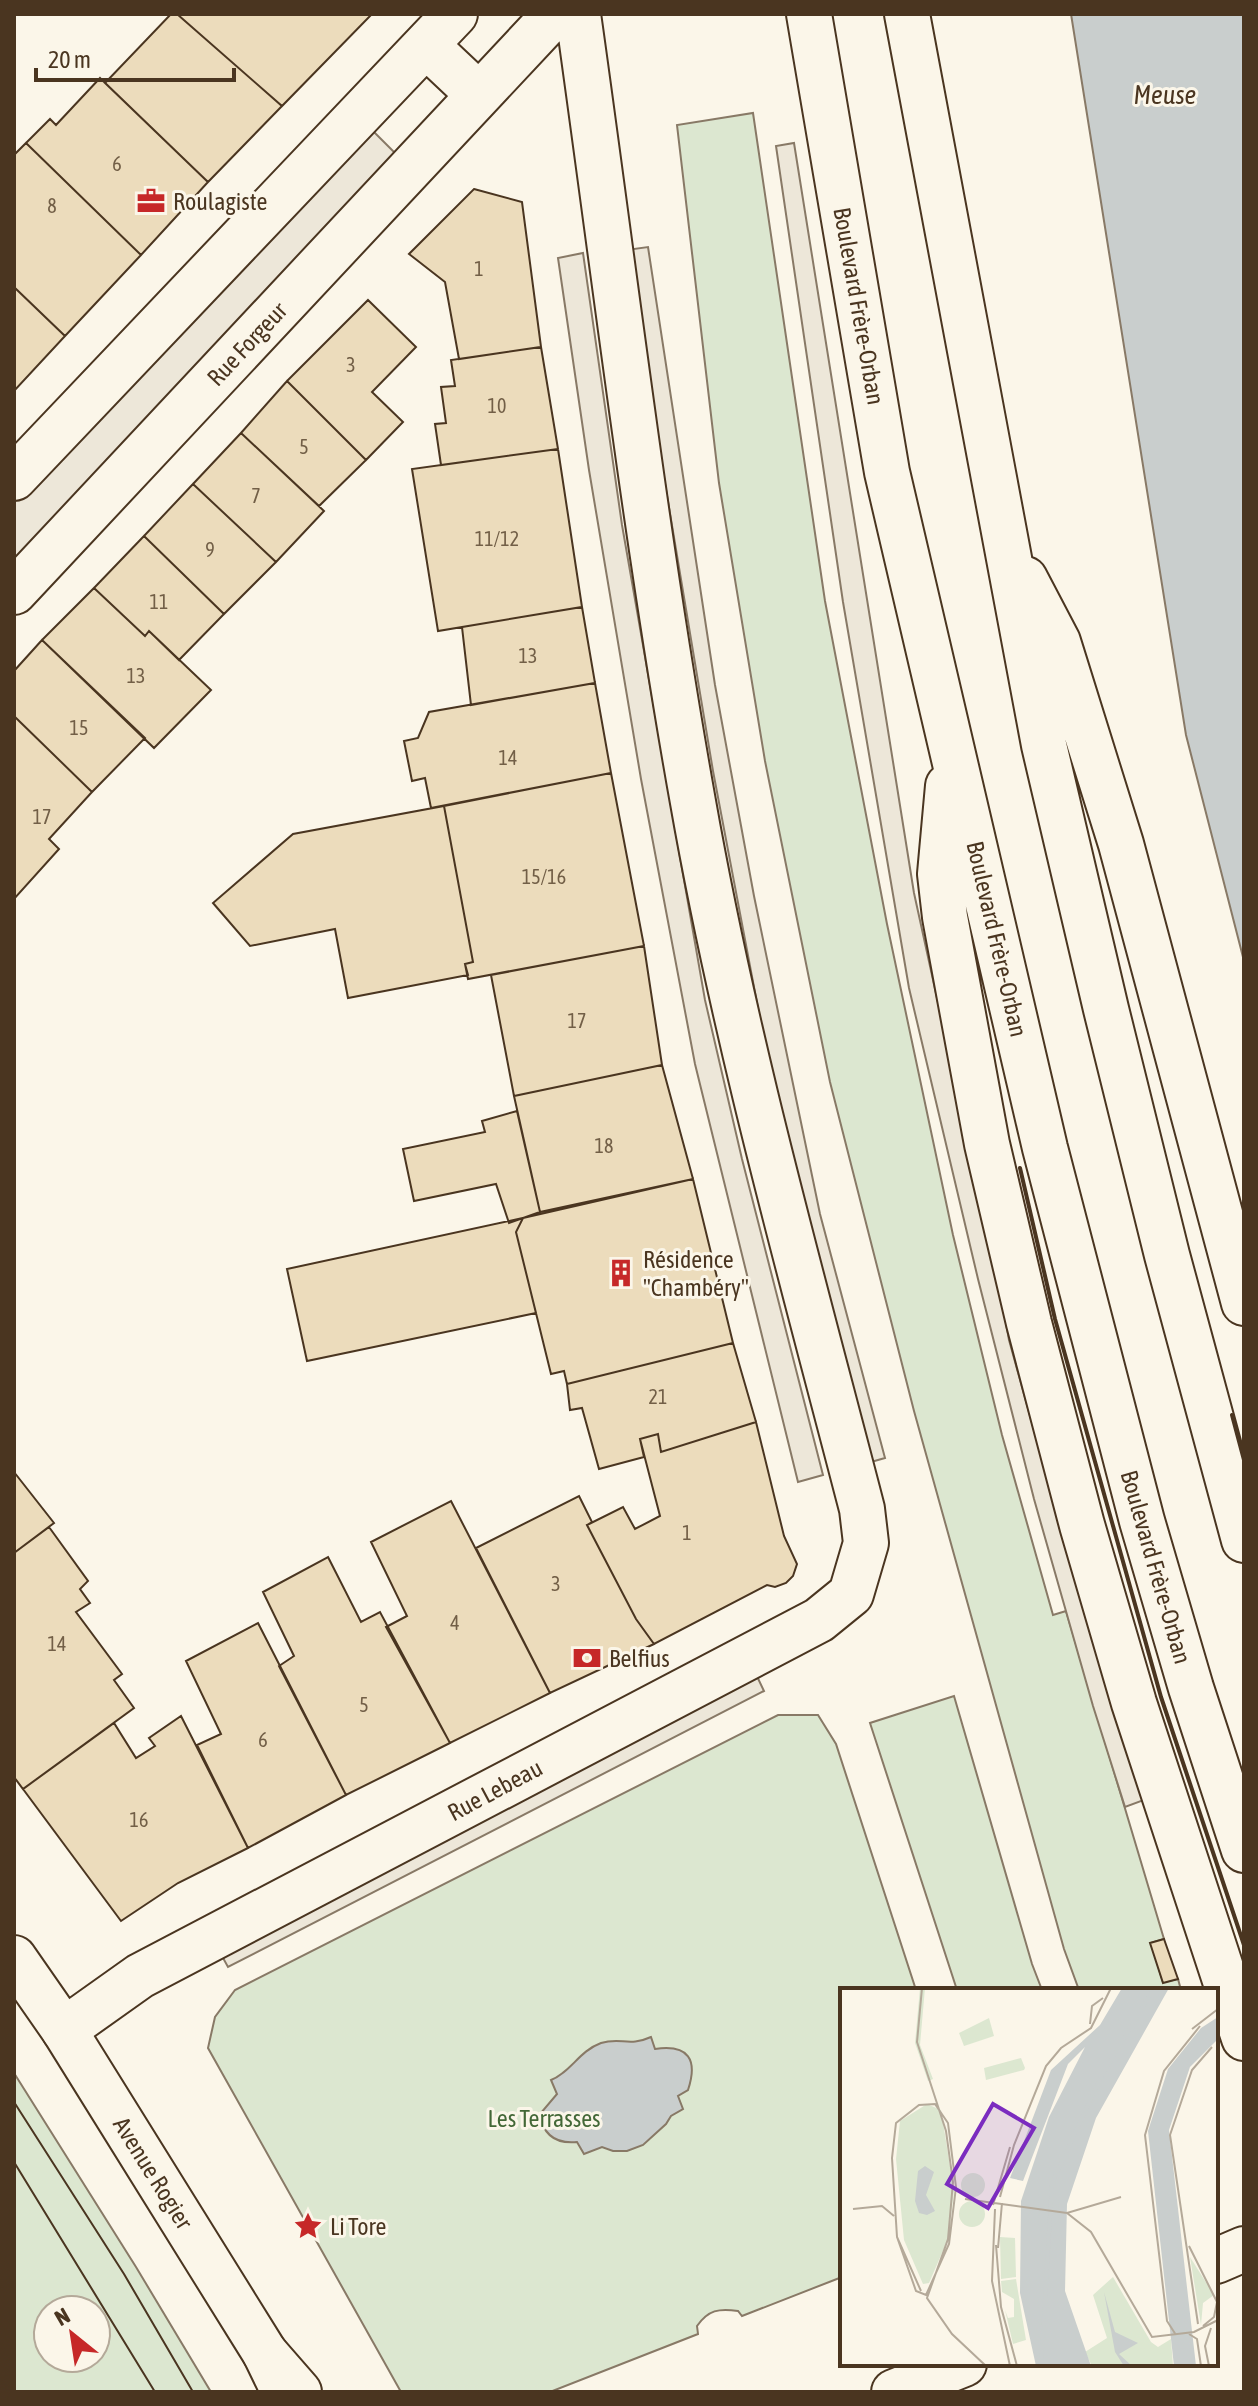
<svg xmlns="http://www.w3.org/2000/svg" width="1258" height="2406" font-family="'Asap Condensed',sans-serif">
	<rect width="100%" height="100%" fill="#fbf6e9"/>
	<path fill="#dce7d0" stroke="#887966" stroke-width="2" fill-rule="evenodd" d="M 753,113 L 825,601 L 887,924 L 953,1235 L 1002,1435 L 1053,1615 L 1066,1611 L 1164,1939 L 1151,1943 L 1163,1982 L 1178,1979 L 1181,1990 L 1079,1990 L 1064,1949 L 914,1411 L 830,1082 L 765,761 L 719,483 L 677,125 Z
		M 954,1696 L 1032,1964 L 1042,1990 L 957,1990 L 870,1723 Z
		M 778,1715 L 818,1715 L 836,1744 L 916,1990 L 842,1990 L 842,2277 L 742,2316 L 738,2311 C 719,2308 708,2310 697,2326 L 698,2334 L 550,2392 L 401,2392 L 208,2048 L 215,2017 L 235,1990 Z
		M 14,2073 L 136,2267 L 211,2392 L 14,2392 ZM 48,2310 L 96,2310 L 96,2358 L 48,2358 Z"/>
	<path fill="#ede7d9" stroke="#887966" stroke-width="2" d="M 365,123 L 405,163 L 14,578 L 14,494 Z
		M 794,143 L 914,893 L 997,1272 L 1009,1340 L 1076,1582 L 1144,1800 L 1125,1807 L 1093,1706 L 1034,1499 L 978,1279 L 909,988 L 843,602 L 776,146 Z
		M 648,247 L 715,685 L 754,896 L 820,1214 L 885,1458 L 864,1464 L 783,1140 L 713,771 L 626,250 Z
		M 583,253 L 622,525 L 705,1000 L 742,1159 L 823,1475 L 798,1482 L 695,1064 L 641,779 L 589,470 L 558,258 Z
		M 754,1670 L 764,1691 L 228,1967 L 217,1947 Z"/>
	<path fill="#c9cecd" stroke="#887966" stroke-width="2" d="M 1071,14 L 1244,14 L 1244,961 L 1186,735 Z
		M 651,2037 L 655,2049 C 689,2044 698,2060 688,2090 L 678,2096 L 683,2109 L 671,2116 L 666,2124 L 643,2145 L 627,2151 L 613,2151 L 602,2147 L 584,2154 L 577,2142 C 556,2144 543,2135 540,2114 L 557,2094 L 551,2080 C 571,2072 579,2051 601,2043 C 621,2037 629,2047 651,2037 Z"/>
	<path fill="#ecdcbc" stroke="#4a3520" stroke-width="2" d="M 171,14 L 177,14 L 282,106 L 208,182 L 105,83 Z
		M 177,14 L 372,14 L 282,106 Z
		M 100,78 L 208,182 L 141,255 L 26,143 L 50,119 L 56,125 Z
		M 26,143 L 141,255 L 65,336 L 14,287 L 14,155 Z
		M 474,189 L 522,202 L 541,347 L 459,359 L 445,282 L 409,254 Z
		M 14,287 L 65,336 L 14,391 Z
		M 368,300 L 416,347 L 372,392 L 403,422 L 366,460 L 287,381 Z
		M 541,347 L 558,449 L 441,465 L 435,424 L 446,423 L 441,387 L 455,386 L 451,360 Z
		M 287,381 L 366,460 L 319,506 L 241,433 Z
		M 241,433 L 324,511 L 276,562 L 193,484 Z
		M 558,449 L 582,607 L 438,631 L 412,469 Z
		M 193,484 L 276,562 L 224,614 L 144,536 Z
		M 144,536 L 224,614 L 179,660 L 149,631 L 145,636 L 94,588 Z
		M 94,588 L 145,636 L 149,631 L 211,690 L 154,748 L 42,640 Z
		M 582,607 L 595,683 L 471,705 L 462,627 Z
		M 42,640 L 145,738 L 92,792 L 14,716 L 14,671 Z
		M 595,683 L 611,773 L 431,808 L 425,778 L 412,781 L 404,741 L 418,738 L 429,712 Z
		M 14,716 L 92,792 L 49,839 L 59,849 L 14,899 Z
		M 611,773 L 644,946 L 468,979 L 465,964 L 473,962 L 444,806 Z
		M 444,806 L 473,962 L 465,964 L 468,975 L 348,998 L 335,929 L 250,946 L 213,903 L 293,834 Z
		M 644,946 L 662,1065 L 514,1096 L 491,975 Z
		M 662,1065 L 693,1179 L 540,1212 L 514,1096 Z
		M 517,1111 L 540,1212 L 509,1223 L 496,1184 L 414,1201 L 403,1149 L 485,1132 L 482,1121 Z
		M 693,1179 L 733,1343 L 567,1384 L 564,1371 L 551,1374 L 516,1232 L 523,1218 Z
		M 523,1218 L 516,1232 L 536,1313 L 307,1361 L 287,1269 Z
		M 733,1343 L 756,1422 L 661,1452 L 658,1434 L 640,1439 L 644,1457 L 599,1469 L 582,1408 L 570,1410 L 567,1384 Z
		M 756,1422 L 784,1536 L 797,1564 L 793,1576 L 786,1583 L 775,1587 L 767,1585 L 654,1644 L 636,1619 L 587,1525 L 623,1507 L 635,1529 L 660,1516 L 640,1439 L 658,1434 L 661,1452 Z
		M 14,1472 L 54,1523 L 14,1553 Z
		M 579,1496 L 592,1522 L 587,1525 L 636,1619 L 654,1644 L 550,1693 L 476,1548 Z
		M 451,1501 L 550,1693 L 450,1743 L 386,1627 L 407,1616 L 371,1542 Z
		M 49,1527 L 88,1581 L 80,1589 L 90,1603 L 76,1612 L 122,1674 L 114,1680 L 134,1708 L 23,1789 L 14,1777 L 14,1553 Z
		M 328,1557 L 361,1622 L 380,1612 L 450,1743 L 346,1795 L 279,1666 L 294,1656 L 263,1592 Z
		M 258,1623 L 346,1795 L 248,1848 L 197,1745 L 221,1734 L 186,1661 Z
		M 181,1716 L 248,1848 L 178,1883 L 121,1921 L 23,1789 L 114,1723 L 136,1758 L 155,1746 L 149,1738 Z
		M 1164,1939 L 1178,1979 L 1163,1983 L 1150,1943 Z"/>
	<g fill="none" stroke-linecap="round" stroke-linejoin="round">
		<defs>
			<path id="street" d="M 427,46 L 479,95
				M 14,478 L 455,14
				M 14,592 L 555,14
				M 64,2030 L 140,1976 L 819,1620 L 851,1594 L 866,1543 L 862,1509 C 801,1274 735,1040 693,802 C 646,540 615,277 578,14"/>
			<path id="secondary" d="M 809,14 L 887,472 L 1045,1148 L 1142,1521 L 1191,1688 L 1244,1850
				M 907,14 L 1044,745 L 1106,1009 L 1167,1255 L 1244,1540
				M 1025,579 L 1058,642 L 1121,844 L 1244,1303
				M 948,786 L 940,874 L 945,917 L 987,1144 L 1029,1323 L 1082,1525 L 1134,1703 L 1244,2038
				M 14,1958 L 64,2030 L 265,2353 L 281,2386"/>
			<path id="primary" d="M 1216,2261 L 1244,2249
				M 265,2353 L 299,2392
				M 894,2392 L 964,2364"/>
		</defs>
		<use href="#street" stroke="#4a3520" stroke-width="48"/>
		<use href="#secondary" stroke="#4a3520" stroke-width="48"/>
		<use href="#primary" stroke="#4a3520" stroke-width="48"/>
		<use href="#street" stroke="#fbf6e9" stroke-width="44"/>
		<use href="#secondary" stroke="#fbf6e9" stroke-width="44"/>
		<use href="#primary" stroke="#fbf6e9" stroke-width="44"/>
		<path stroke="#4a3520" stroke-width="2" d="M 14,2102 L 124,2274 L 193,2392
			M 14,2162 L 155,2392"/>
		<path stroke="#4a3520" stroke-width="4" d="M 1020,1168 L 1055,1319 L 1161,1697 L 1244,1945
			M 1232,1415 L 1244,1460"/>
	</g>
	<defs>
		<symbol id="office-bare" viewBox="-9 -9 18 18"><path d="M-6-3h4V-5.5h4V-3h4V5H-6ZM-1-4.5V-3h2v-1.5ZM-6 0V1H6V0Z" fill="#c62828" stroke="#fbf6e9" stroke-width="2.5" paint-order="stroke"/></symbol>
		<symbol id="building-bare" viewBox="-9 -9 18 18"><path d="M-4-6H4V6H1V3H-1V6H-4ZM-2.5-4.3h1.7v1.8h-1.7ZM.8-4.3h1.7v1.8H.8ZM-2.5-1h1.7V.8h-1.7ZM.8-1h1.7V.8H.8Z" fill="#c62828" stroke="#fbf6e9" stroke-width="2.5" paint-order="stroke"/></symbol>
		<symbol id="bank-bare" viewBox="-9 -9 18 18"><path d="M-6-4H6V4H-6ZM0-2.3a2.3 2.3 0 1 0 0 4.6a2.3 2.3 0 1 0 0-4.6Z" fill="#c62828" stroke="#fbf6e9" stroke-width="2.5" paint-order="stroke"/></symbol>
		<symbol id="sight-bare" viewBox="-9 -9 18 18"><path d="M0-6L1.8-2.2L6-1.7L2.9 1.2L3.7 5.4L0 3.3L-3.7 5.4L-2.9 1.2L-6-1.7L-1.8-2.2Z" fill="#c62828" stroke="#fbf6e9" stroke-width="2.5" paint-order="stroke"/></symbol>
	</defs>
	<g fill-rule="evenodd">
		<use href="#office-bare" x="131" y="181" width="40" height="40"/>
		<use href="#building-bare" x="601" y="1253" width="40" height="40"/>
		<use href="#bank-bare" x="567" y="1638" width="40" height="40"/>
		<use href="#sight-bare" x="288" y="2206" width="40" height="40"/>
	</g>
	<g text-anchor="middle" dominant-baseline="central" stroke-width="6" stroke-linejoin="round" paint-order="stroke">
		<g font-size="20" fill="#725f47">
			<text x="117" y="163">6</text>
			<text x="52" y="205">8</text>
			<text x="479" y="268">1</text>
			<text x="351" y="364">3</text>
			<text x="497" y="405">10</text>
			<text x="304" y="446">5</text>
			<text x="256" y="495">7</text>
			<text x="497" y="538">11/12</text>
			<text x="210" y="549">9</text>
			<text x="159" y="601">11</text>
			<text x="528" y="655">13</text>
			<text x="136" y="675">13</text>
			<text x="79" y="727">15</text>
			<text x="508" y="757">14</text>
			<text x="42" y="816">17</text>
			<text x="544" y="876">15/16</text>
			<text x="577" y="1020">17</text>
			<text x="604" y="1145">18</text>
			<text x="658" y="1396">21</text>
			<text x="687" y="1532">1</text>
			<text x="556" y="1583">3</text>
			<text x="455" y="1622">4</text>
			<text x="57" y="1643">14</text>
			<text x="364" y="1704">5</text>
			<text x="263" y="1739">6</text>
			<text x="139" y="1819">16</text>
		</g>
		<g font-size="24" fill="#4a3520" stroke="#fbf6e9" text-anchor="start">
			<text x="173" y="201">Roulagiste</text>
			<text x="643" y="1259">Résidence<tspan x="643" dy="28">"Chambéry"</tspan></text>
			<text x="609" y="1658">Belfius</text>
			<text x="330" y="2226">Li Tore</text>
		</g>
		<g font-size="24" fill="#4a3520" stroke="#fbf6e9">
			<text transform="translate(859 306) rotate(80)">Boulevard Frère-Orban</text>
			<text transform="translate(247 344) rotate(-47)">Rue Forgeur</text>
			<text transform="translate(997 939) rotate(77)">Boulevard Frère-Orban</text>
			<text transform="translate(1156 1567) rotate(74)">Boulevard Frère-Orban</text>
			<text transform="translate(495 1790) rotate(-28)">Rue Lebeau</text>
			<text transform="translate(153 2173) rotate(58)">Avenue Rogier</text>
		</g>
		<g font-size="24" fill="#436837" stroke="#fbf6e9">
			<text x="544" y="2118">Les Terrasses</text>
		</g>
		<g font-size="26" font-style="italic" fill="#4a3520" stroke="#fbf6e9">
			<text x="1165" y="95">Meuse</text>
		</g>
	</g>
	<g transform="translate(840 1988)">
		<rect width="378" height="378" fill="#fbf6e9"/>
		<path d="M 80,0 L 85,0 L 80,57 L 93,91 L 88,93 L 75,55 ZM 149,30 L 154,48 L 124,58 L 119,45 ZM 181,70 L 185,80 L 184,82 L 146,92 L 144,80 ZM 87,116 L 101,122 L 114,203 L 108,251 L 89,295 L 83,296 L 64,252 L 56,171 L 60,133 ZM121 197a12 12 0 1 1 24 0a12 12 0 1 1-24 0ZM119 226a13 13 0 1 1 26 0a13 13 0 1 1-26 0ZM 160,249 L 175,250 L 176,289 L 161,291 ZM 350,269 L 374,307 L 363,315 L 361,337 ZM 273,289 L 311,354 L 318,359 L 331,351 L 333,378 L 252,378 L 245,364 L 267,350 L 253,307 ZM 176,291 L 186,352 L 173,356 L 165,322 L 168,330 L 174,329 L 174,311 L 162,304 L 161,293 Z" fill="#dce7d0"/>
		<path d="M 282,0 L 329,0 L 256,130 L 227,216 L 225,303 L 251,378 L 196,378 L 180,305 L 181,213 L 209,129 L 245,59 L 228,76 L 183,193 L 170,190 L 211,82 L 260,37 ZM 378,29 L 378,51 L 350,79 L 329,142 L 356,378 L 334,378 L 308,143 L 328,81 L 361,40 ZM 85,178 L 94,184 L 86,207 L 95,223 L 87,227 L 79,225 L 75,213 L 78,183 ZM 264,304 L 275,344 L 298,355 L 279,366 L 292,378 L 284,378 L 275,364 Z" fill="#c9cecd"/>
		<path fill="none" stroke="#c9cecd" stroke-width="4" d="M 201,378 L 212,195 L 261,89 L 314,0"/>
		<path fill="none" stroke="#b4a999" stroke-width="2" d="M 82,0 L 77,54 L 106,143 L 113,194 L 108,251 L 87,310 L 112,346 L 146,378M 250,36 L 252,18 L 263,10M 352,41 L 378,21M 160,209 L 174,157 L 206,78 L 221,60 L 251,40 L 271,0M 125,211 L 227,225 L 281,209M 153,217 L 170,159M 13,221 L 42,218 L 54,228M 155,221 L 152,293 L 170,378M 227,225 L 251,244 L 312,349 L 354,344 L 378,332M 57,249 L 76,303 L 86,307 L 109,256 L 116,199 L 108,135 L 95,116 L 79,117 L 56,135 L 52,170 L 57,249 L 81,303M 156,257 L 161,319 L 177,378M 349,258 L 377,314 L 374,329 L 363,338M 158,260 L 162,215M 358,336 L 330,147 L 352,82 L 372,59M 349,346 L 357,351 L 361,378M 336,347 L 327,333 L 305,147 L 324,83 L 360,38M 369,378 L 365,358 L 371,340"/>
		<path fill="#7b2cbf" fill-opacity="0.15" stroke="#7b2cbf" stroke-width="4" d="M 153,116 L 194,140 L 148,220 L 107,196 Z"/>
		<rect width="378" height="378" fill="none" stroke="#4a3520" stroke-width="4"/>
	</g>
	<rect width="1258" height="2406" fill="none" stroke="#4a3520" stroke-width="32"/>
	<g transform="translate(72 2334) rotate(330)"><circle r="38" fill="#fbf6e9" stroke="#b4a999" stroke-width="2"/>
	<path d="M0-6L14 30L0 20L-14 30Z" fill="#c62828"/>
	<text y="-12" font-size="22" font-weight="bold" text-anchor="middle" fill="#4a3520">N</text>
	</g>
	<path d="M36 68v12h198v-12" fill="none" stroke="#4a3520" stroke-width="4"/>
	<text x="48" y="68" font-size="24" fill="#4a3520" stroke="#fbf6e9" stroke-width="6" paint-order="stroke">20 m</text>
</svg>
